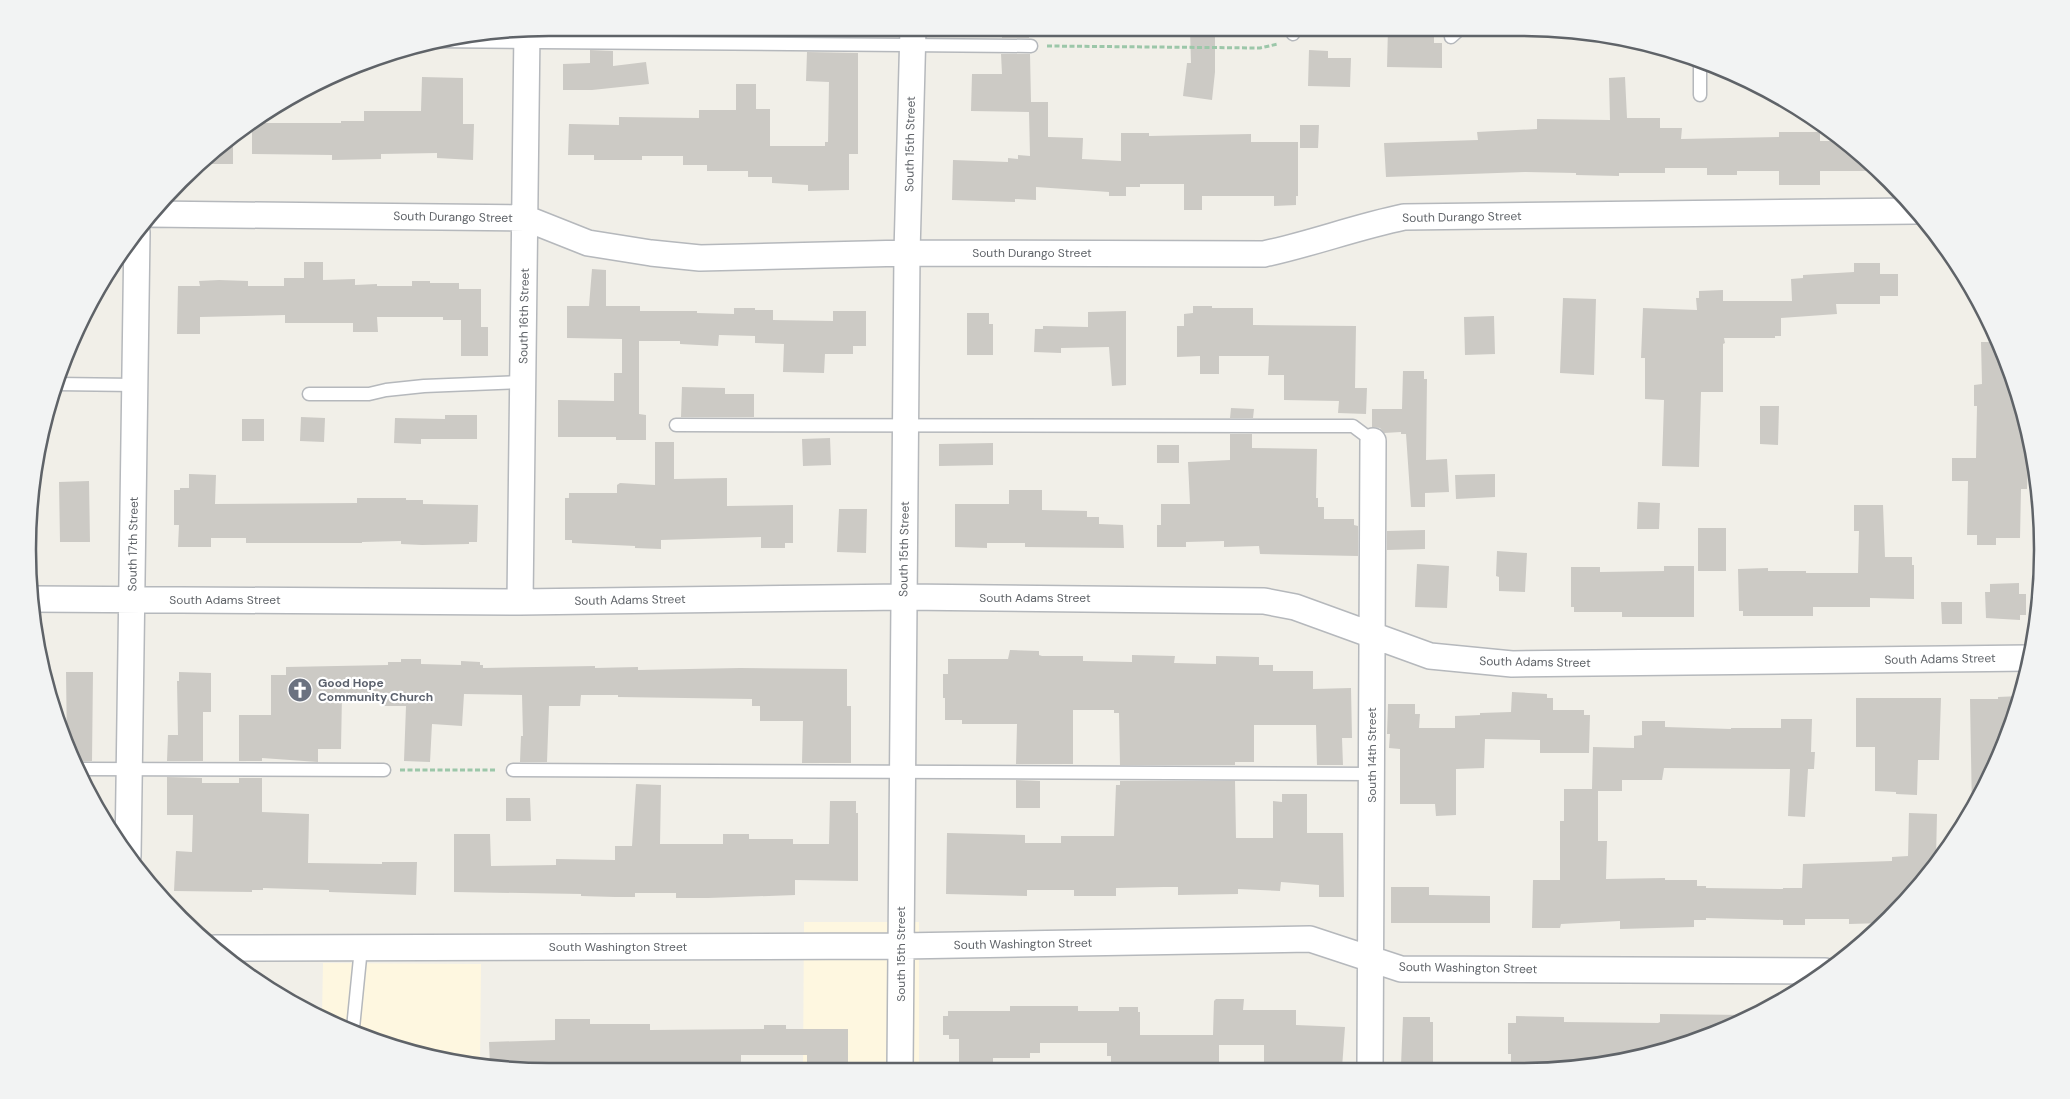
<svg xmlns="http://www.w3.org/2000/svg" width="2070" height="1099" font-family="'DM Sans',sans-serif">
	<rect width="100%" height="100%" fill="#f1efe8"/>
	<path fill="#fef7e0" d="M 804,922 L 919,922 L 919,1069 L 803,1070 Z
		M 323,963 L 481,964 L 480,1065 L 414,1054 L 322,1016 Z"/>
	<path fill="#cccac5" d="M 589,28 L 612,28 L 612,34 L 589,34 Z
		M 807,28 L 859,28 L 858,36 L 807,36 Z
		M 1002,28 L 1029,28 L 1029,38 L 1002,38 Z
		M 1388,28 L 1434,28 L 1434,43 L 1442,43 L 1442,68 L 1387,67 Z
		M 1190,29 L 1215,29 L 1215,72 L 1212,100 L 1183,96 L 1187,63 L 1191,63 Z
		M 590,50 L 613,51 L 613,66 L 646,62 L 649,84 L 592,90 L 563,90 L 563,64 L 590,63 Z
		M 1309,50 L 1328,51 L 1328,58 L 1351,58 L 1350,87 L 1308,86 Z
		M 807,52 L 858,53 L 858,154 L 849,154 L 849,190 L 808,191 L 808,185 L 772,183 L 772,177 L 748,177 L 748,171 L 707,171 L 707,165 L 683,165 L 683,156 L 642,156 L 642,160 L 594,160 L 594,155 L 568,155 L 569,124 L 619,125 L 619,117 L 699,118 L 699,110 L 736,110 L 736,84 L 756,84 L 756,109 L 770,109 L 770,146 L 825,146 L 825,142 L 828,142 L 829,82 L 806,81 Z
		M 1001,54 L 1030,54 L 1031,102 L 1048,102 L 1048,137 L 1083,138 L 1082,159 L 1121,161 L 1121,133 L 1149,133 L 1149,136 L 1251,134 L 1251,142 L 1298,142 L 1298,196 L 1296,196 L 1296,205 L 1274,206 L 1274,196 L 1202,196 L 1202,210 L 1184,210 L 1184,184 L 1140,184 L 1140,187 L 1126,187 L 1126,196 L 1109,196 L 1109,192 L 1036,187 L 1036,200 L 1015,199 L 1015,202 L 952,200 L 953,160 L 1008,162 L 1008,158 L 1018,159 L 1018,155 L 1030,156 L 1029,112 L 971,111 L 972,74 L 1002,74 Z
		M 422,77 L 463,78 L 463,124 L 474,124 L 473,160 L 437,158 L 437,153 L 381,154 L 381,159 L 332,160 L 332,155 L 252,154 L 252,124 L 255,123 L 341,123 L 341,121 L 364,121 L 364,111 L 421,111 Z
		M 1625,77 L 1627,118 L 1660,118 L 1660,128 L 1682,128 L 1681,139 L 1779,137 L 1779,132 L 1820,132 L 1820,141 L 1842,141 L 1864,157 L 1877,171 L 1820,171 L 1820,185 L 1779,185 L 1779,171 L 1737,171 L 1737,175 L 1707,175 L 1707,168 L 1665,168 L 1665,173 L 1619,173 L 1619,176 L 1576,175 L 1576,173 L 1525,172 L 1386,177 L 1384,143 L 1478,140 L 1477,132 L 1537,129 L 1537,119 L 1610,120 L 1609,78 Z
		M 1300,125 L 1319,125 L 1318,148 L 1300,148 Z
		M 233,135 L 233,164 L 201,164 L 232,136 Z
		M 304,262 L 323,262 L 323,280 L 355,279 L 355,285 L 377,284 L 377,286 L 412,286 L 412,281 L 430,281 L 430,283 L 459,283 L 459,289 L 481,289 L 481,327 L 488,327 L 488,356 L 461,356 L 461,320 L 443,320 L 443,317 L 377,317 L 378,332 L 353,332 L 353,323 L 285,323 L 285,315 L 200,317 L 200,334 L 177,334 L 178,286 L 200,286 L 199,281 L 219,280 L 248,281 L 248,286 L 284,286 L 284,278 L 304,278 Z
		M 1854,263 L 1880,263 L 1880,274 L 1898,274 L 1898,296 L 1880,296 L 1880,304 L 1836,304 L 1837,314 L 1781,318 L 1781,336 L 1775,336 L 1775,338 L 1724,338 L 1725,343 L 1723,344 L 1723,392 L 1701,392 L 1699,467 L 1662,466 L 1664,400 L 1645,399 L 1645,358 L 1641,358 L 1643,308 L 1697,310 L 1696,298 L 1699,298 L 1699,291 L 1723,290 L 1723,301 L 1792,301 L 1791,279 L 1803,278 L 1803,275 L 1854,272 Z
		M 592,269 L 606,270 L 606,306 L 640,306 L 640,311 L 697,311 L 697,313 L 734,314 L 734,308 L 755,308 L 755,310 L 773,310 L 773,320 L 833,321 L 833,311 L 866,311 L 866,346 L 853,346 L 853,354 L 825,354 L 824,373 L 783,372 L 784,344 L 755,343 L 755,336 L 719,335 L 718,346 L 680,344 L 680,341 L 639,341 L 639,414 L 646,415 L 646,440 L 616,440 L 616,437 L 558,437 L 558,400 L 614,401 L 614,373 L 622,373 L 622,339 L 567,338 L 567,306 L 589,306 Z
		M 1563,298 L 1596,299 L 1594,375 L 1560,373 Z
		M 1193,306 L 1212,306 L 1212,308 L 1253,308 L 1253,325 L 1356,326 L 1355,388 L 1367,388 L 1366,414 L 1338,413 L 1339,401 L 1284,400 L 1284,375 L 1268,375 L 1269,356 L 1219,356 L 1219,374 L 1200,374 L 1200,356 L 1177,357 L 1177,326 L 1184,326 L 1184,314 L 1193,313 Z
		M 1126,311 L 1126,385 L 1112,386 L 1109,347 L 1061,348 L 1061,353 L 1034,352 L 1035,329 L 1043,329 L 1043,326 L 1088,327 L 1088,312 Z
		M 967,313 L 989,313 L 989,324 L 993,324 L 993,355 L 967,355 Z
		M 1494,316 L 1495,354 L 1465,355 L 1464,317 Z
		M 1981,342 L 1998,342 L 2023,410 L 2023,429 L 2027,429 L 2029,438 L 2027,489 L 2021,489 L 2020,538 L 1996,538 L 1996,545 L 1977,545 L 1977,535 L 1967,535 L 1968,481 L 1952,481 L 1952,458 L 1976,458 L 1977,406 L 1974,406 L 1974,385 L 1982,384 Z
		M 1403,371 L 1424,371 L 1424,379 L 1427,379 L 1426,460 L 1447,459 L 1449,492 L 1425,493 L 1425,507 L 1411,507 L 1406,434 L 1401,434 L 1401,432 L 1384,433 L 1380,428 L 1372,427 L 1372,409 L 1402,409 Z
		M 682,387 L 725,388 L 725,394 L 754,394 L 754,417 L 681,417 Z
		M 1760,406 L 1779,406 L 1778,445 L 1760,444 Z
		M 1231,408 L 1254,409 L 1253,418 L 1230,418 Z
		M 445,415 L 477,415 L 477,439 L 421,439 L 421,444 L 394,443 L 395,418 L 445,419 Z
		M 301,417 L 325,418 L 324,442 L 300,441 Z
		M 242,419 L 264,419 L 264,441 L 242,441 Z
		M 1230,434 L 1252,434 L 1252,448 L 1317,449 L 1316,498 L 1318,498 L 1318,507 L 1324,507 L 1324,519 L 1354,519 L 1354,525 L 1358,526 L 1358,556 L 1260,554 L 1259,546 L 1224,547 L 1224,541 L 1186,542 L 1186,547 L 1157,547 L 1157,525 L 1161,525 L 1161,504 L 1190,504 L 1188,462 L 1230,460 Z
		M 830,438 L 831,465 L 803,466 L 802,439 Z
		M 655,442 L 674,442 L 674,479 L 727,478 L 727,506 L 793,505 L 793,543 L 785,543 L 785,548 L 761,548 L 761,537 L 661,540 L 661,549 L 635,548 L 635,546 L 572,543 L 572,540 L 565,540 L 565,498 L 569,498 L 569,493 L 617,493 L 617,485 L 620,483 L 655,485 Z
		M 993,443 L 993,465 L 939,466 L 939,444 Z
		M 1157,445 L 1179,445 L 1179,463 L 1157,463 Z
		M 189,474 L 216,475 L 215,504 L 357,503 L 357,498 L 406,498 L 406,500 L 423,500 L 423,504 L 478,505 L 477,542 L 469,542 L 469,544 L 422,545 L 401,544 L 401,541 L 362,542 L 362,543 L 246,543 L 246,538 L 211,538 L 211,547 L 178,547 L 179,525 L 174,525 L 174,490 L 180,490 L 180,488 L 189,488 Z
		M 1495,474 L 1495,497 L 1456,499 L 1455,475 Z
		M 89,481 L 90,542 L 60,542 L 59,482 Z
		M 1009,490 L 1042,490 L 1042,510 L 1087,511 L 1087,517 L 1099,517 L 1099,524 L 1123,525 L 1124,548 L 1025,547 L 1025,543 L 987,543 L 987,548 L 955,547 L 955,504 L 1009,504 Z
		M 1638,502 L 1660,503 L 1659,529 L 1637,529 Z
		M 1854,505 L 1883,505 L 1885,557 L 1912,557 L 1912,565 L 1914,565 L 1914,599 L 1870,598 L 1870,607 L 1813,607 L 1813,616 L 1743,616 L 1743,611 L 1739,611 L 1738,569 L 1768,568 L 1768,571 L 1806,571 L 1806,573 L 1858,573 L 1859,531 L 1854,531 Z
		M 839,509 L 867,509 L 866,553 L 837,552 Z
		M 1698,528 L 1726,528 L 1726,571 L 1698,571 Z
		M 1425,530 L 1425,549 L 1387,550 L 1387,531 Z
		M 1497,551 L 1527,553 L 1525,592 L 1499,591 L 1499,577 L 1496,576 Z
		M 1417,564 L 1449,566 L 1447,608 L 1415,607 Z
		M 1664,566 L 1694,566 L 1694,617 L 1622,617 L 1622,612 L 1574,612 L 1574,607 L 1571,607 L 1571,567 L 1600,567 L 1600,572 L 1664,571 Z
		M 2019,583 L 2019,594 L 2026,594 L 2026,615 L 2020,615 L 2020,620 L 1986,618 L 1985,592 L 1990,592 L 1990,584 Z
		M 1941,602 L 1962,602 L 1962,624 L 1942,624 Z
		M 1010,650 L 1039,651 L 1039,655 L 1042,656 L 1083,656 L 1083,661 L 1132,662 L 1132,655 L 1175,656 L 1174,663 L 1216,664 L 1216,656 L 1259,657 L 1259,665 L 1273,665 L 1273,671 L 1313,671 L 1313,689 L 1351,688 L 1352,738 L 1342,738 L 1343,765 L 1317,765 L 1316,725 L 1254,725 L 1254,762 L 1235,762 L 1235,765 L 1120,765 L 1119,713 L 1114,713 L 1114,710 L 1073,710 L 1073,764 L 1016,764 L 1017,724 L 962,724 L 962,720 L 945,720 L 945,698 L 943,698 L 943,674 L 948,674 L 948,659 L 1008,659 Z
		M 401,659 L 421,659 L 421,664 L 461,665 L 461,661 L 480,662 L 480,665 L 483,665 L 483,668 L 595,666 L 595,668 L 638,667 L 638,670 L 740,668 L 847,669 L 847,706 L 851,706 L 851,763 L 802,763 L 803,721 L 760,721 L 760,706 L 752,706 L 752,699 L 618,697 L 618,695 L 581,695 L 580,706 L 549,706 L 547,762 L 520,762 L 521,736 L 523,736 L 522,695 L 464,694 L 462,726 L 432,724 L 430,762 L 404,761 L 406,706 L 383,706 L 383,693 L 342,694 L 341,749 L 318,749 L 318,762 L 262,758 L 262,761 L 239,761 L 239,715 L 271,715 L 271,675 L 286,675 L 286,667 L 388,665 L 388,662 L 401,662 Z
		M 66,672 L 93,672 L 92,761 L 74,762 L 67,748 Z
		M 179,672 L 211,673 L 211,712 L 203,712 L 203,761 L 167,761 L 168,735 L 178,735 L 177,681 L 179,681 Z
		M 1512,692 L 1547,694 L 1547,698 L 1553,698 L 1553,710 L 1584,710 L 1584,715 L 1590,715 L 1589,753 L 1540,753 L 1540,740 L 1485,739 L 1484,768 L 1456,769 L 1456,815 L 1436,816 L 1435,804 L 1400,804 L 1400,749 L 1389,748 L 1390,734 L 1387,734 L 1388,704 L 1415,704 L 1415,714 L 1420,714 L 1419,728 L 1455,728 L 1455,716 L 1480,715 L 1480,713 L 1511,712 Z
		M 2020,696 L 2015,717 L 1972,812 L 1970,699 L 1998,699 L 1998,697 Z
		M 1856,698 L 1941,698 L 1939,760 L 1918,760 L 1917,795 L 1896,794 L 1896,792 L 1875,791 L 1875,747 L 1856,747 Z
		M 1781,719 L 1812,719 L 1811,752 L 1815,752 L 1814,769 L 1808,769 L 1805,817 L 1788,816 L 1790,769 L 1664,768 L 1662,780 L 1622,780 L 1622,791 L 1598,791 L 1598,841 L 1607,841 L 1606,879 L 1665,878 L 1665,880 L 1697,880 L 1697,886 L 1706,886 L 1706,888 L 1783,889 L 1783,888 L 1802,888 L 1803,864 L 1892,861 L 1892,857 L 1908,856 L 1909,813 L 1937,814 L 1936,859 L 1890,918 L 1884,923 L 1849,924 L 1849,919 L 1805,919 L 1805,925 L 1783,925 L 1783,920 L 1706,918 L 1706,920 L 1694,920 L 1694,927 L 1620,929 L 1620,921 L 1561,924 L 1560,928 L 1532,928 L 1533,880 L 1560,880 L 1560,821 L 1564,821 L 1564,789 L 1592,789 L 1593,747 L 1634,748 L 1634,736 L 1642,735 L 1642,721 L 1665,721 L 1665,727 L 1731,729 L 1731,728 L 1781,728 Z
		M 167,777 L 202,778 L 202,783 L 239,783 L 239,778 L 262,778 L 262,812 L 309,814 L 308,863 L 382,864 L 382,862 L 417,862 L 416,895 L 329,892 L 329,890 L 263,888 L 263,890 L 252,890 L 252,892 L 174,891 L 176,851 L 192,852 L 193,815 L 167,815 Z
		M 1016,780 L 1040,781 L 1040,808 L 1016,808 Z
		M 1120,781 L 1235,781 L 1236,838 L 1273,838 L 1273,801 L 1282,802 L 1282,794 L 1307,794 L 1307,833 L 1343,833 L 1344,897 L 1319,897 L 1319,885 L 1281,882 L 1280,891 L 1238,889 L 1238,894 L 1178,895 L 1178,887 L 1164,887 L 1116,888 L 1116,896 L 1074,896 L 1074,890 L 1027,890 L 1027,896 L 946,894 L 947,833 L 1025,835 L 1025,843 L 1061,843 L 1061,836 L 1114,836 L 1116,785 L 1120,785 Z
		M 636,784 L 661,785 L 660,844 L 723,844 L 723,834 L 749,834 L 749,839 L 793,839 L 793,844 L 829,844 L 830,801 L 856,801 L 856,813 L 858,813 L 858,881 L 795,880 L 795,895 L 708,898 L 676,898 L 676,893 L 635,893 L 635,897 L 615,897 L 581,896 L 581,894 L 454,892 L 454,834 L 490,834 L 491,866 L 556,865 L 556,859 L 615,860 L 615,846 L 632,846 Z
		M 506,798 L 530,798 L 531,821 L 506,821 Z
		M 1391,887 L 1429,887 L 1429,895 L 1490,896 L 1490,923 L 1391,923 Z
		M 1216,999 L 1244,999 L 1243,1010 L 1296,1010 L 1296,1025 L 1345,1027 L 1342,1068 L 1272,1068 L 1272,1063 L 1264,1063 L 1264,1045 L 1219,1045 L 1219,1068 L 1158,1068 L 1158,1066 L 1111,1064 L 1111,1056 L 1107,1056 L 1107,1043 L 1040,1043 L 1040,1053 L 1030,1053 L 1030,1058 L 993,1058 L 993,1062 L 959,1062 L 959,1039 L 949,1039 L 949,1035 L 943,1035 L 943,1016 L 948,1016 L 948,1011 L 1010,1011 L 1010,1006 L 1078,1006 L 1078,1011 L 1119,1011 L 1119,1007 L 1138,1007 L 1138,1012 L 1140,1012 L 1140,1035 L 1213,1035 L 1214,1001 Z
		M 1660,1014 L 1747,1015 L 1689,1044 L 1594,1066 L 1511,1067 L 1511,1054 L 1508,1054 L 1508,1023 L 1516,1023 L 1516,1016 L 1564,1017 L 1564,1022 L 1658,1023 L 1660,1022 Z
		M 1403,1017 L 1430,1017 L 1430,1022 L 1433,1022 L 1433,1065 L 1401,1065 Z
		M 555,1019 L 590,1019 L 590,1024 L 650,1024 L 650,1030 L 764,1029 L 764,1025 L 786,1025 L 786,1029 L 848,1029 L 848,1069 L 807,1069 L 807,1055 L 741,1055 L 741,1069 L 731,1070 L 516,1070 L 490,1066 L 489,1042 L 555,1040 Z"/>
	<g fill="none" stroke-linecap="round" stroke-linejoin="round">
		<defs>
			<path id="lane" d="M 1293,34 L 1294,28
				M 1451,37 L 1460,29
				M 433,41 L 1031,46
				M 1700,95 L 1700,64
				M 56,384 L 135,385
				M 309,394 L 369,394 L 386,390 L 424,386 L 523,382
				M 676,425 L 1353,426 L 1373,441
				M 78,769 L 384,770
				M 513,770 L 1372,774
				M 353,1028 L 361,948"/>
			<path id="street" d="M 150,214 L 525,218 L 588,243 L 651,253 L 700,258 L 907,253 L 1264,254 C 1311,244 1356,227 1404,217 L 1915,211
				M 31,599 L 520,602 L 904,597 L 1264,601 L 1295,607 L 1430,656 L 1512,664 L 2029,658
				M 520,602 L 527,30
				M 128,856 L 137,232
				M 215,948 L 901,946 L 1310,939 L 1401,969 L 1825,971
				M 1370,1068 L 1373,441
				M 900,1069 L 907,253 L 913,28"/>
		</defs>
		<use href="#lane" stroke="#b5b8bc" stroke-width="15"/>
		<use href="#street" stroke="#b5b8bc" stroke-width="28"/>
		<path stroke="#9cc7a9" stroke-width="3" stroke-dasharray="5 2.5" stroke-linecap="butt" d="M 1047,46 L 1260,48 L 1278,44
			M 400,770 L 496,770"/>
		<use href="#lane" stroke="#fff" stroke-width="12"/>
		<use href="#street" stroke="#fff" stroke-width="25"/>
	</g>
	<defs>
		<symbol id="church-disc" viewBox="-11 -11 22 22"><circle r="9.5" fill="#6b7280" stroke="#fff"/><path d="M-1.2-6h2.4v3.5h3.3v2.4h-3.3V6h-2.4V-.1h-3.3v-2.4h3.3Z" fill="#fff"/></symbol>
	</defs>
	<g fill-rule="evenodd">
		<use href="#church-disc" x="286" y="676" width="28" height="28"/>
	</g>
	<g text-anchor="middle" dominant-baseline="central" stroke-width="4.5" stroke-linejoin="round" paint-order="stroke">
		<g font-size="12" fill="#5f6368" stroke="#fff">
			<text transform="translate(910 144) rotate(-89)">South 15th Street</text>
			<text transform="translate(453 217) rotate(1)">South Durango Street</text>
			<text transform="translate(1462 217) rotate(-1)">South Durango Street</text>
			<text x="1032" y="253">South Durango Street</text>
			<text transform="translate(524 316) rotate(-89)">South 16th Street</text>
			<text transform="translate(133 544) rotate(-89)">South 17th Street</text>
			<text transform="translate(904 549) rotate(-89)">South 15th Street</text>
			<text x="1035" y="598">South Adams Street</text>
			<text x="225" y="600">South Adams Street</text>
			<text transform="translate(630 600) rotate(-1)">South Adams Street</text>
			<text transform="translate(1940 659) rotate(-1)">South Adams Street</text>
			<text transform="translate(1535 662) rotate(1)">South Adams Street</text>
			<text transform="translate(1372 755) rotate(-90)">South 14th Street</text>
			<text transform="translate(1023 944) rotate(-1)">South Washington Street</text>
			<text x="618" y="947">South Washington Street</text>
			<text transform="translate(901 954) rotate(-90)">South 15th Street</text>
			<text transform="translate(1468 968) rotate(1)">South Washington Street</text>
		</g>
		<g font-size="12" font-weight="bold" fill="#5b616d" stroke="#fff" text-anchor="start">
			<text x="318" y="683">Good Hope<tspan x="318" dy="14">Community Church</tspan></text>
		</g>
	</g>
	<path d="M0 0H2070V1099H0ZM549 36H1521A513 513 0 0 1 2034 549V550A513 513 0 0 1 1521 1063H549A513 513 0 0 1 36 550V549A513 513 0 0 1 549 36Z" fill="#f2f3f3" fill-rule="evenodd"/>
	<path fill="none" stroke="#5f6368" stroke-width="2.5" d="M549 36H1521A513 513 0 0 1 2034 549V550A513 513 0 0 1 1521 1063H549A513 513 0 0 1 36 550V549A513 513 0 0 1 549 36Z"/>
</svg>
